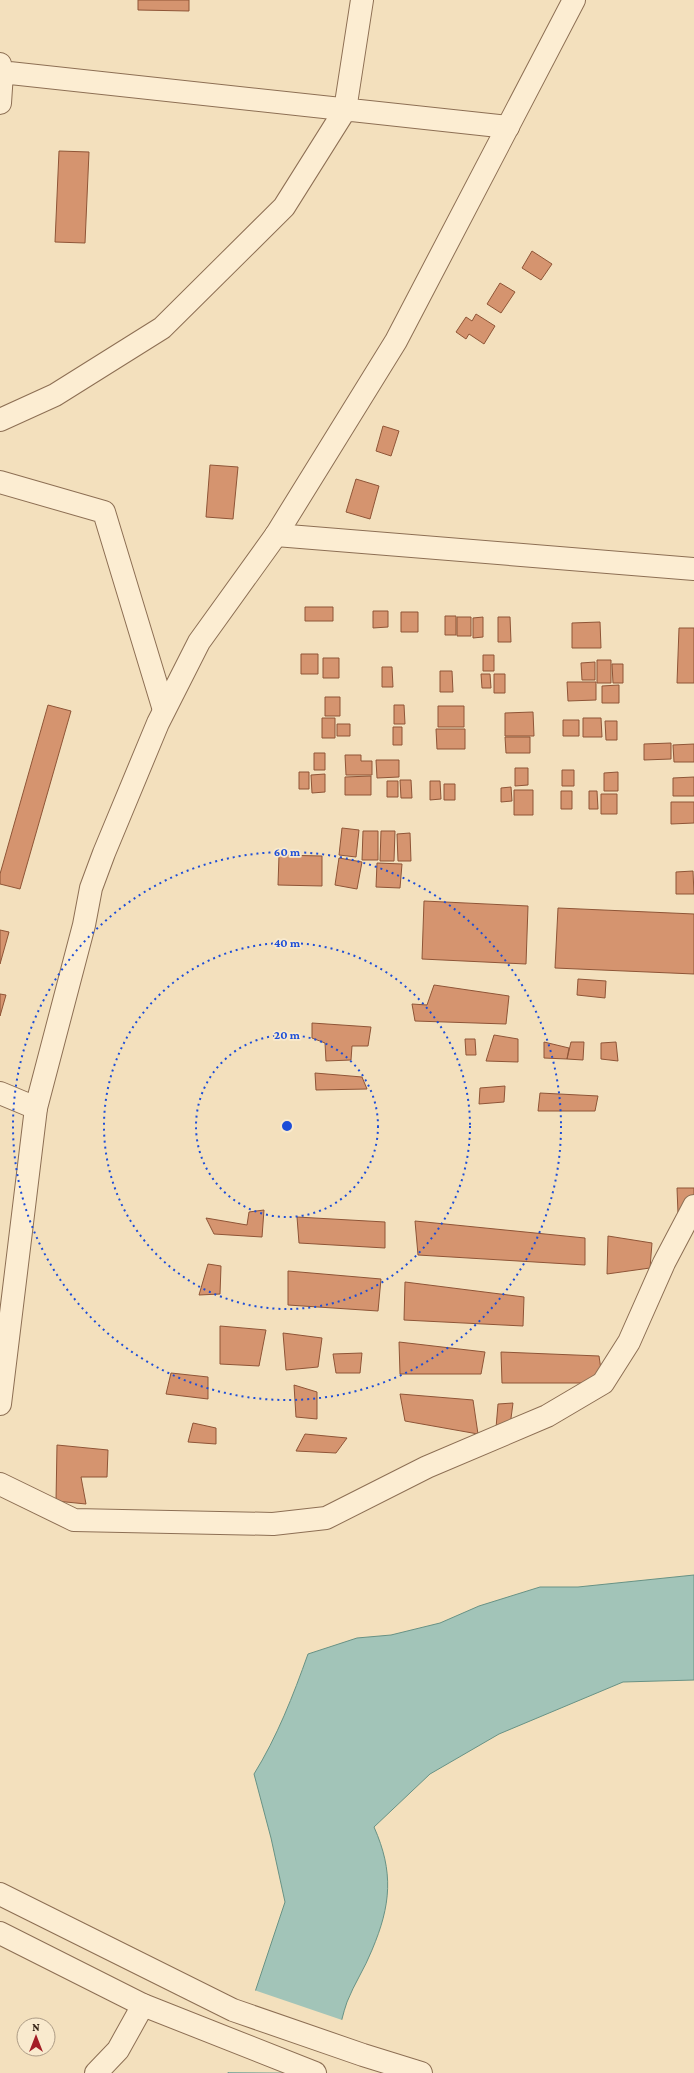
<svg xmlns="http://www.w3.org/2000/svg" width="694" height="2073" font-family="'Crimson Pro',serif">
	<rect width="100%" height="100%" fill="#f3e0bd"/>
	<path fill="#a2c4b8" stroke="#689285" d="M 694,1575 L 694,1680 L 623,1682 L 499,1734 L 430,1774 L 374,1827 C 394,1872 391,1905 372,1950 C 365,1968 354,1984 347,2002 C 339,2025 336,2050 330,2073 L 228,2073 L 285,1902 L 271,1838 L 254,1774 C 277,1737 293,1696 308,1654 L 357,1638 L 391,1635 L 440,1623 L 479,1606 L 540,1587 L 578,1587 Z"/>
	<path fill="#f3e0bd" d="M 254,1990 L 345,2021 L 332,2073 L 226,2072 Z"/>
	<path fill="#d5946f" stroke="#8f5537" d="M 138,0 L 189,0 L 189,11 L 138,10 Z
		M 59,151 L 89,152 L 85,243 L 55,242 Z
		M 532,251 L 552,264 L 541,280 L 522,268 Z
		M 500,283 L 515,292 L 501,313 L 487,304 Z
		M 476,314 L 495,326 L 484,344 L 469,334 L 466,339 L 456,332 L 466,317 L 472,321 Z
		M 383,426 L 399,431 L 391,456 L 376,451 Z
		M 210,465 L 238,467 L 233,519 L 206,517 Z
		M 356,479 L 379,486 L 370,519 L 346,512 Z
		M 305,607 L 333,607 L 333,621 L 305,621 Z
		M 373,611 L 388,611 L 388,627 L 373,628 Z
		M 401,612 L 418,612 L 418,632 L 401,632 Z
		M 445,616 L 456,616 L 456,635 L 445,635 Z
		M 457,617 L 471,617 L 471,636 L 457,636 Z
		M 483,617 L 483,637 L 473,638 L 473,618 Z
		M 498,617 L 510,617 L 511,642 L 498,642 Z
		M 600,622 L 601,648 L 572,648 L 572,623 Z
		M 679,628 L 694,628 L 694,683 L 677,683 Z
		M 301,654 L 318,654 L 318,674 L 301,674 Z
		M 483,655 L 494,655 L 494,671 L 483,671 Z
		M 323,658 L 339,658 L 339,678 L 323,678 Z
		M 597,660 L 611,660 L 611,683 L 597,683 Z
		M 595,662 L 595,680 L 582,680 L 581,663 Z
		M 612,664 L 623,664 L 623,683 L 613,683 Z
		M 382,667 L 392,667 L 393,687 L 382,687 Z
		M 440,671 L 452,671 L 453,692 L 440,692 Z
		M 481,674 L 490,674 L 491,688 L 482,688 Z
		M 494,674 L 505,674 L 505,693 L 494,693 Z
		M 567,682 L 596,682 L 596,700 L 568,701 Z
		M 619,685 L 619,703 L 602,703 L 602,686 Z
		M 325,697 L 340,697 L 340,716 L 325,716 Z
		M 48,705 L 71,711 L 20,889 L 0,884 L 0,874 Z
		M 394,705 L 404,705 L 405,724 L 394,724 Z
		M 438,706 L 464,706 L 464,727 L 438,727 Z
		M 533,712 L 534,736 L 505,736 L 505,713 Z
		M 322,718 L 335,718 L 335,738 L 322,738 Z
		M 583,718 L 601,718 L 602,737 L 583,737 Z
		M 563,720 L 579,720 L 579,736 L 563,736 Z
		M 605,721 L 617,721 L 617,740 L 606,740 Z
		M 337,724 L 350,724 L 350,736 L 337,736 Z
		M 393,727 L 402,727 L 402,745 L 393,745 Z
		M 436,729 L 465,729 L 465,749 L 437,749 Z
		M 505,737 L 530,737 L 530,753 L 506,753 Z
		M 671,743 L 671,759 L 644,760 L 644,744 Z
		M 694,744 L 694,762 L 674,762 L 673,745 Z
		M 314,753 L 325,753 L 325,770 L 314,770 Z
		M 345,755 L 361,755 L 361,761 L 372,761 L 372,775 L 346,775 Z
		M 376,760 L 399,760 L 399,777 L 377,778 Z
		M 515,768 L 528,768 L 528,785 L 515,786 Z
		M 562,770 L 574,770 L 574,786 L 562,786 Z
		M 299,772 L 309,772 L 309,789 L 299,789 Z
		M 618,772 L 618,791 L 604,791 L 604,773 Z
		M 325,774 L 325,792 L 312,793 L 311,775 Z
		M 371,776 L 371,795 L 345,795 L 345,777 Z
		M 694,777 L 694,796 L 673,796 L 673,778 Z
		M 400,780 L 411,780 L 412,798 L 401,798 Z
		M 387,781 L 398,781 L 398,797 L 387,797 Z
		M 430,781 L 440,781 L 441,799 L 430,800 Z
		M 444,784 L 455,784 L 455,800 L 444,800 Z
		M 511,787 L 512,801 L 501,802 L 501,788 Z
		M 514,790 L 533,790 L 533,815 L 514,815 Z
		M 561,791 L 572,791 L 572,809 L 561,809 Z
		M 589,791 L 597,791 L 598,809 L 589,809 Z
		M 601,794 L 617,794 L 617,814 L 601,814 Z
		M 671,802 L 694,802 L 694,823 L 671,824 Z
		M 342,828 L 359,830 L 356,857 L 339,855 Z
		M 363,831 L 378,831 L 378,860 L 362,860 Z
		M 381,831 L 395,831 L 394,861 L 380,861 Z
		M 410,833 L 411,861 L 398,861 L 397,834 Z
		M 279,855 L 322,856 L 322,886 L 278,885 Z
		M 339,858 L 362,862 L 357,889 L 335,885 Z
		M 377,863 L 402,864 L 400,888 L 376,887 Z
		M 693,871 L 694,894 L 676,894 L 676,872 Z
		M 424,901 L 528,906 L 526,964 L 422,959 Z
		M 558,908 L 694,914 L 694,974 L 555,968 Z
		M 0,930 L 9,932 L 0,964 Z
		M 578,979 L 606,981 L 605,998 L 577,995 Z
		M 434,985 L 509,996 L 506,1024 L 415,1021 L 412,1004 L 427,1005 Z
		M 0,994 L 6,995 L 0,1016 Z
		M 312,1023 L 371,1027 L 368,1046 L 352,1046 L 351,1060 L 326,1061 L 325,1043 L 312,1038 Z
		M 494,1035 L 518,1039 L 518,1062 L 486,1061 Z
		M 465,1039 L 475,1039 L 476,1055 L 466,1055 Z
		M 544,1042 L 569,1048 L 567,1059 L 544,1058 Z
		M 571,1042 L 584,1042 L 583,1060 L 567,1059 Z
		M 616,1042 L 618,1061 L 601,1059 L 601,1043 Z
		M 315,1073 L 362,1077 L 367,1089 L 316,1090 Z
		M 505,1086 L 504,1102 L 479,1104 L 480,1088 Z
		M 540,1093 L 598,1096 L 595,1111 L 538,1111 Z
		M 677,1188 L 694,1188 L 694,1205 L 691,1211 L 678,1213 Z
		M 264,1210 L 262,1237 L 214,1234 L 206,1218 L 247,1225 L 249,1212 Z
		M 297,1217 L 385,1222 L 385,1248 L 299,1243 Z
		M 415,1221 L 585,1238 L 585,1265 L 418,1255 Z
		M 608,1236 L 652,1243 L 650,1268 L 607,1274 Z
		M 208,1264 L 221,1266 L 220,1294 L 199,1295 Z
		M 288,1271 L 381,1279 L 378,1311 L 288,1305 Z
		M 405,1282 L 524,1297 L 523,1326 L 404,1320 Z
		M 220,1326 L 266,1330 L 259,1366 L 220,1364 Z
		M 283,1333 L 322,1338 L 318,1367 L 286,1370 Z
		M 399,1342 L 485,1352 L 481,1374 L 400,1374 Z
		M 501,1352 L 599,1356 L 603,1383 L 502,1383 Z
		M 362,1353 L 360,1373 L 336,1373 L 333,1354 Z
		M 171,1373 L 208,1377 L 208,1399 L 166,1394 Z
		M 294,1385 L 317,1392 L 317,1419 L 296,1417 Z
		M 400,1394 L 473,1400 L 478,1434 L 405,1421 Z
		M 513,1403 L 510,1426 L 496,1428 L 498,1404 Z
		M 193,1423 L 216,1428 L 216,1444 L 188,1442 Z
		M 305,1434 L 347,1438 L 336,1453 L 296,1451 Z
		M 57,1445 L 108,1450 L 107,1477 L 81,1477 L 86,1504 L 56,1501 Z"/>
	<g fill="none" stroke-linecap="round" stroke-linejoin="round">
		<defs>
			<path id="minor" d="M 0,64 L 2,73 L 0,103
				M 0,72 L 508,127
				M 0,420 L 55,395 L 162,328 L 284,207 L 345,110 L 362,0
				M 0,482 L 104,512 L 164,710
				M 276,535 L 694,569
				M 0,1093 L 36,1108
				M 0,1484 L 74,1520 L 273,1524 L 326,1518 L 427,1467 L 547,1416 L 603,1383 L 629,1342 L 664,1263 L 694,1206
				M 96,2073 L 118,2050 L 143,2005"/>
			<path id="tertiary" d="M 0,1404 L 36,1108 L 84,925 L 91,888 L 104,853 L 158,723 L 199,642 L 276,535 L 396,341 L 574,0
				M 0,1894 L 233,2010 L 363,2055 L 421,2073
				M 0,1933 L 143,2005 L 315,2073"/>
		</defs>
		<use href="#minor" stroke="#8d6f54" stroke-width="24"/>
		<use href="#tertiary" stroke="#8d6f54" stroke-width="24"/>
		<use href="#minor" stroke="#fcedd2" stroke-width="22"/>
		<use href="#tertiary" stroke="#fcedd2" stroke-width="22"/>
	</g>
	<g fill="none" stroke="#1d4ed8" stroke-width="2" stroke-dasharray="2 4">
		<circle cx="287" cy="1126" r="91"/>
		<circle cx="287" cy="1126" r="183"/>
		<circle cx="287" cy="1126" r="274"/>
	</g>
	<circle cx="287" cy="1126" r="6" fill="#1d4ed8" stroke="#f9eace" stroke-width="2"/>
	<g font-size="12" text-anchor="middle" font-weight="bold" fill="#1d4ed8" stroke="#f9eace" stroke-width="3.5" stroke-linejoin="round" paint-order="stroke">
		<text x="287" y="856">60 m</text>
		<text x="287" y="947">40 m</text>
		<text x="287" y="1039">20 m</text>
	</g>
	<g transform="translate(36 2037)"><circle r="19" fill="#f9eace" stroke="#ad9c86"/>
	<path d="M0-3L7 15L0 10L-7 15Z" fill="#a31e26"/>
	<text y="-6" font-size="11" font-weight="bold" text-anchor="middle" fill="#3a281b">N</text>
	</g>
</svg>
